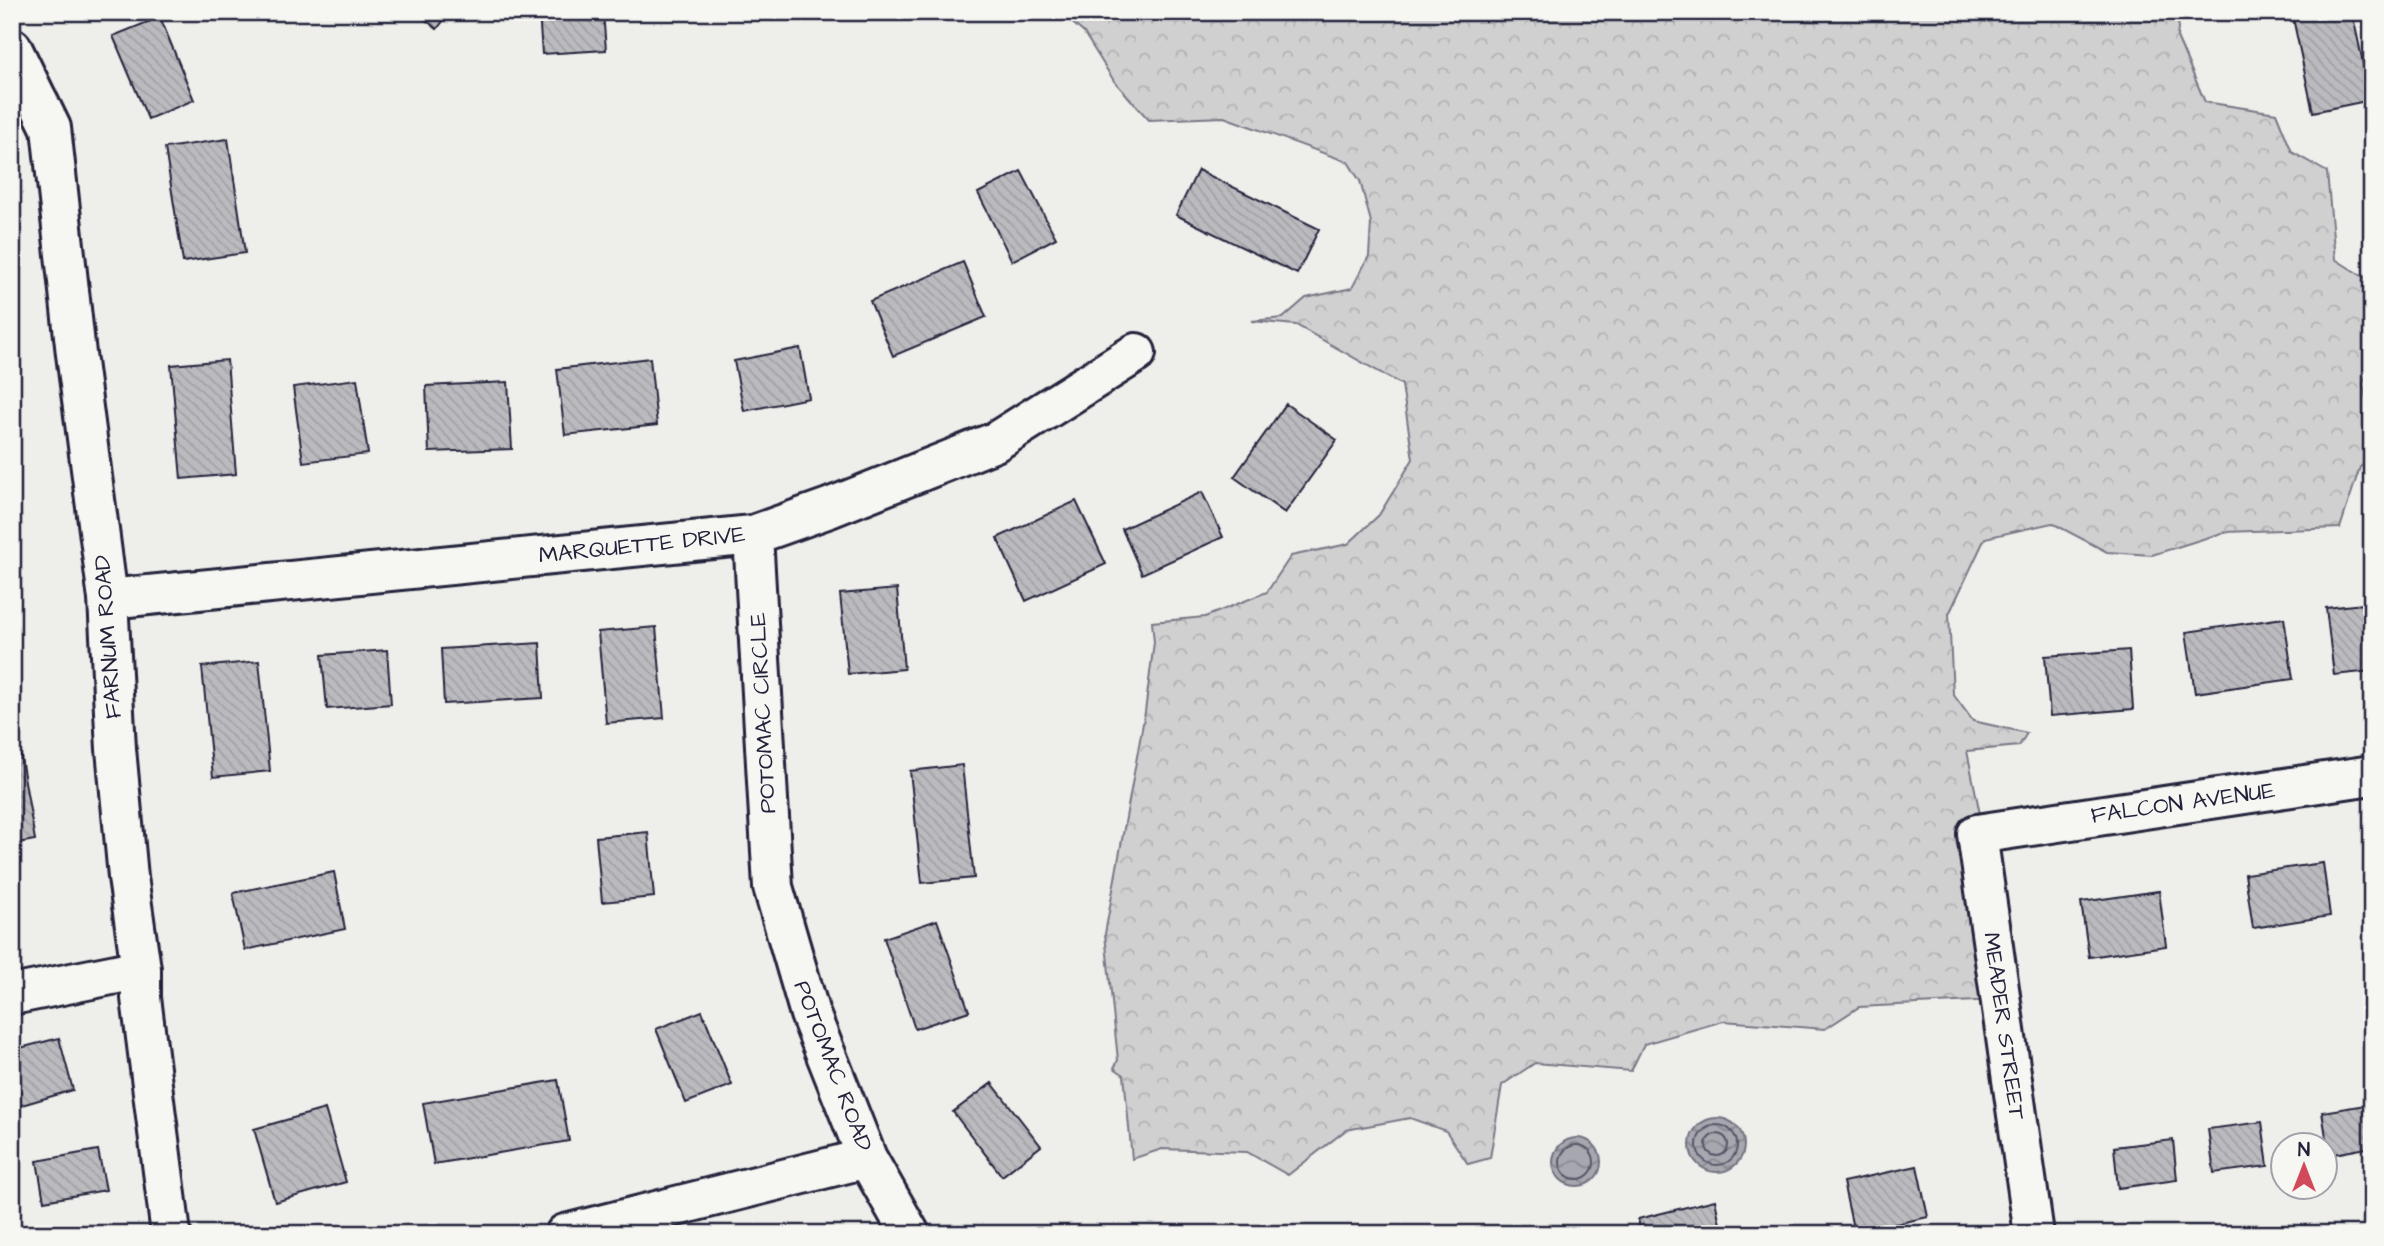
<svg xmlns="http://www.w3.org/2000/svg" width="2384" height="1246" font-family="'Architects Daughter',sans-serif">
	<defs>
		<pattern id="forest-crowns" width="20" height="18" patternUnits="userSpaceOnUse" patternTransform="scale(1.75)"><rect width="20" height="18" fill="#d0d0d1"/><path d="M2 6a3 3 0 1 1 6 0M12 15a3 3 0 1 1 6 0" fill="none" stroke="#b2b2b4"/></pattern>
		<pattern id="water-waves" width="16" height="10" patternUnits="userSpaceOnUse" patternTransform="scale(1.75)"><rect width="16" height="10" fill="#a7a7af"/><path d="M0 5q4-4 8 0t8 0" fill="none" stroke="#888890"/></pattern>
		<pattern id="building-back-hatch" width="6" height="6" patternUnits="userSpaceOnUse" patternTransform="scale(1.75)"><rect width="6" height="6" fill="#bbbbbf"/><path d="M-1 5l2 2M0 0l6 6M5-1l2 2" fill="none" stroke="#a0a0a5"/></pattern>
	</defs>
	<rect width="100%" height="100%" fill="#eeeeeb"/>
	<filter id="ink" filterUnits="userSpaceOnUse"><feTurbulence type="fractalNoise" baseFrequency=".0143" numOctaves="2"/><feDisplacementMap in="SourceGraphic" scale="14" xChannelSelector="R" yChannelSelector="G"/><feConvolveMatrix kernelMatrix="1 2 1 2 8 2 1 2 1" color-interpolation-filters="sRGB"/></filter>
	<g filter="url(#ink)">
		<path fill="url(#forest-crowns)" stroke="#797986" stroke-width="2" d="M 1060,12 L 2180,12 L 2177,37 L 2205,102 L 2276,113 L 2292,152 L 2327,172 L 2335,259 L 2365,278 L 2372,287 L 2372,359 L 2363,384 L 2372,424 L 2372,458 L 2360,467 L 2340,528 L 2225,532 L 2152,555 L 2107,552 L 2052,523 L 1985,538 L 1949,614 L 1953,694 L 1973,721 L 2027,733 L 2019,746 L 1967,751 L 1980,814 L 1995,1000 L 1859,1007 L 1825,1029 L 1723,1021 L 1644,1044 L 1631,1071 L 1535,1063 L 1502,1085 L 1490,1158 L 1468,1164 L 1446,1131 L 1410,1118 L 1346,1130 L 1288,1175 L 1247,1152 L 1162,1149 L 1132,1159 L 1124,1075 L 1114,1068 L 1118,1060 L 1105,934 L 1145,712 L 1154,642 L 1152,622 L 1205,617 L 1267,592 L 1291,556 L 1348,544 L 1379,515 L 1413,459 L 1402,385 L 1296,325 L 1251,321 L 1283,318 L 1306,298 L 1352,288 L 1369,256 L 1371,222 L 1360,181 L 1348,162 L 1224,117 L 1149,120 L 1114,81 L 1084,33 Z"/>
		<path fill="url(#water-waves)" stroke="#727281" stroke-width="2" d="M1690 1145a27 27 0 1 1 54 0a27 27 0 1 1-54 0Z
			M1553 1162a24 24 0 1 1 48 0a24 24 0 1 1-48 0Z"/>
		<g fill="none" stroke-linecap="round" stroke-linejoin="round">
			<path stroke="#575769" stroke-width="2" d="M1697 1145a20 20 0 1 1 40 0a20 20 0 1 1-40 0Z
				M1706 1145a11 11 0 1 1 22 0a11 11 0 1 1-22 0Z
				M1560 1162a17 17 0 1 1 34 0a17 17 0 1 1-34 0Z"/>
		</g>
		<path fill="url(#building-back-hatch)" stroke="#22223b" stroke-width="2" d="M 416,12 L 450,12 L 437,29 Z
			M 539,12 L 603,12 L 606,50 L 542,54 Z
			M 2319,12 L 2352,12 L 2371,100 L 2313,112 L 2293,18 Z
			M 160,17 L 194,100 L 148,119 L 113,36 Z
			M 228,139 L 245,253 L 183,262 L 165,148 Z
			M 1198,170 L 1319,229 L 1297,274 L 1176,215 Z
			M 1021,171 L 1056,238 L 1012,261 L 978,193 Z
			M 963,262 L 986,317 L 893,356 L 870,301 Z
			M 800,348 L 809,398 L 744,411 L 734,361 Z
			M 650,358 L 657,425 L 565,435 L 557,369 Z
			M 227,360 L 236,474 L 181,479 L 171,365 Z
			M 357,379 L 368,454 L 303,462 L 293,387 Z
			M 508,382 L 512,449 L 429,452 L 426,386 Z
			M 1286,404 L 1337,440 L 1285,513 L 1234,477 Z
			M 1202,492 L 1223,537 L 1142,574 L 1122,529 Z
			M 1076,501 L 1106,564 L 1026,601 L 997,538 Z
			M 897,589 L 904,669 L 848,674 L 840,594 Z
			M 2372,603 L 2372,671 L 2334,675 L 2326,608 Z
			M 2284,618 L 2293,679 L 2195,693 L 2186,632 Z
			M 656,627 L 664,718 L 606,723 L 598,632 Z
			M 540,643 L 543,698 L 444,704 L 441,649 Z
			M 387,650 L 391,704 L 327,709 L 322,655 Z
			M 2129,650 L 2133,709 L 2050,716 L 2045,656 Z
			M 259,661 L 270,771 L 213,777 L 202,667 Z
			M 16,729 L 35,840 L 12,844 L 12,730 Z
			M 962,765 L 974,878 L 922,883 L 910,771 Z
			M 648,832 L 654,897 L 602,902 L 596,837 Z
			M 2323,863 L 2330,916 L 2253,928 L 2245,874 Z
			M 334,872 L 345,929 L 245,950 L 233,893 Z
			M 2159,891 L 2166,946 L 2089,957 L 2081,902 Z
			M 937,920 L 969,1011 L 915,1029 L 884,938 Z
			M 702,1011 L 732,1085 L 686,1103 L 656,1029 Z
			M 59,1038 L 73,1090 L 15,1107 L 12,1096 L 12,1050 Z
			M 558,1080 L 569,1141 L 434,1164 L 423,1103 Z
			M 992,1083 L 1041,1146 L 1002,1176 L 953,1112 Z
			M 2372,1104 L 2372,1147 L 2329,1155 L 2322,1112 Z
			M 325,1109 L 346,1182 L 275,1202 L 254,1129 Z
			M 2262,1122 L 2268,1166 L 2214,1173 L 2208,1129 Z
			M 2173,1140 L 2177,1180 L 2118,1188 L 2114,1147 Z
			M 98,1150 L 106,1190 L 44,1201 L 37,1161 Z
			M 1917,1166 L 1928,1217 L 1854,1233 L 1843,1182 Z
			M 1715,1200 L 1722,1234 L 1641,1234 L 1638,1219 Z"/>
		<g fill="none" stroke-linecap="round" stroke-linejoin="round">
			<defs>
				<path id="street" d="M 12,48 L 51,128 L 76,354 L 108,599 L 116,749 L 128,877 L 141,969 L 141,998 L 171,1234
					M 753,535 L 773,887 L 810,1014 L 867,1158 L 910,1234
					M 108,599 L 753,535 L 829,508 L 995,442 L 1136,353
					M 12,995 L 141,969
					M 565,1234 L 867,1158
					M 2034,1234 L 1977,834 L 2372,775"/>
			</defs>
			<use href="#street" stroke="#22223b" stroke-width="44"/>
			<use href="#street" stroke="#f6f6f2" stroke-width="38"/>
		</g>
	</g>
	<g text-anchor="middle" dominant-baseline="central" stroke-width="5" stroke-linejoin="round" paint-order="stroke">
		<g font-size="23" fill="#22223b" stroke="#f6f6f2">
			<text transform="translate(642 545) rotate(-6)">MARQUETTE DRIVE</text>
			<text transform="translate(108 637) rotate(-94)">FARNUM ROAD</text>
			<text transform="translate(763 713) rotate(-93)">POTOMAC CIRCLE</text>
			<text transform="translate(2183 803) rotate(-8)">FALCON AVENUE</text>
			<text transform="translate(2004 1026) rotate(82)">MEADER STREET</text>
			<text transform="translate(833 1066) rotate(69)">POTOMAC ROAD</text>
		</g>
	</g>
	<rect width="2384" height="1246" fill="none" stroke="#f6f6f2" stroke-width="42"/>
	<rect x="21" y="21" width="2342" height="1204" fill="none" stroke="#22223b" stroke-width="2.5" filter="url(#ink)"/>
	<g transform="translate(2304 1166)"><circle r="33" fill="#f6f6f2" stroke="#a1a1a9" stroke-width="2"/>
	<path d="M0-5L12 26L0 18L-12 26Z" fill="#d1495b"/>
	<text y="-10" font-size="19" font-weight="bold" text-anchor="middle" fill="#22223b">N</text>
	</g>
</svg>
